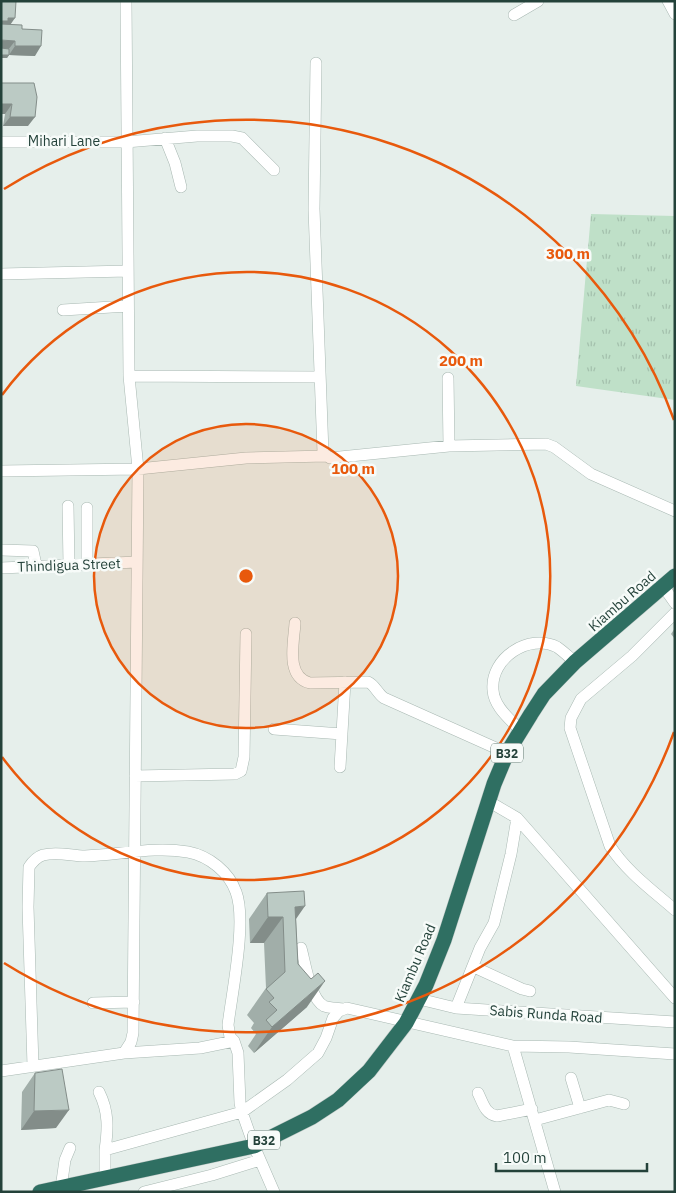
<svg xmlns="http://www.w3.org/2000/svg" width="676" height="1193" font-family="'IBM Plex Sans',sans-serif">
	<defs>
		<pattern id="park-tufts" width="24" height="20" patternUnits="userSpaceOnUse" patternTransform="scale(1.25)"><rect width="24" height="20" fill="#bfe0c8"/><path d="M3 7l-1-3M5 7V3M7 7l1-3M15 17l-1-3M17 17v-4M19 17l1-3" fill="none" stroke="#a4c1ad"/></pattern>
	</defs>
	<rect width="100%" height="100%" fill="#e6efeb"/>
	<path fill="url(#park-tufts)" d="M 591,214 L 675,216 L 675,400 L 576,386 Z"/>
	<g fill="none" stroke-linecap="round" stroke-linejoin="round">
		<defs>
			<path id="minor" d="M 668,1 L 675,14
				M 514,15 L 538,1
				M 316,63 L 314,209 L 323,453 L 330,458 L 449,446 L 546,444 L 554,447 L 591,474 L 675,511
				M 165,138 L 175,163 L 181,187
				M 1,142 L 126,142 L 197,136 L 232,136 L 242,138 L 274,170
				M 1,274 L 128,271
				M 63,310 L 128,306
				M 129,376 L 320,377
				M 448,378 L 449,446
				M 1,471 L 138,469 L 246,458 L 326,456
				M 68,506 L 69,565
				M 87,508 L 87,564
				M 1,550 L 33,551 L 36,565
				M 1,568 L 137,562
				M 663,586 L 675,603
				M 675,613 L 632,656 L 581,699 L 571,718 L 570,728 L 610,846 C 626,871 652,890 675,910
				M 295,623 C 294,642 285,677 310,683 L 368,682 C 375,685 377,693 384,698 L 507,753
				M 274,729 L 342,734
				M 521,731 C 510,719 494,707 493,690 C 490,658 529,633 557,647 C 563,651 570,658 575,662
				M 340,767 L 345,682
				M 135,776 L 235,774 L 241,771 L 244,757 L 246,634
				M 488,801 L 517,818 L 675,998
				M 301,948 C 305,962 310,999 324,1006 C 329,1008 337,1008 343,1009
				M 474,967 L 522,989 L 530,991
				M 419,999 L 456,1008 L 675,1022
				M 93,1003 L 134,1002
				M 456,1008 L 480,948 L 494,923 L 511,854 L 517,818
				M 513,1046 L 555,1192
				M 124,1053 L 200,1048 L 234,1041
				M 33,1066 L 28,907 L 29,867 C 33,861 37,857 43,855 C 58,851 71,856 85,856 C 119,855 154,846 188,852 C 209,856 229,872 236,892 C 247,921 232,992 228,1025 L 230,1037 L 234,1041 L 238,1053 L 240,1103 L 242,1112 L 254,1146 L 274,1192
				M 1,1071 L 124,1053 L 131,1042 L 133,1033 L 138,469 L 129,376 L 126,1
				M 571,1078 L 580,1108
				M 99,1092 C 109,1112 108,1129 105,1150
				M 478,1093 C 483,1103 485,1114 497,1116 L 532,1109
				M 535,1120 L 609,1100 L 624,1104
				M 105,1178 L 105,1150 L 242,1112 L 287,1080 L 318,1053 L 326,1038 L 333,1018 L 339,1011 L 347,1008 L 513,1046 L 569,1047 L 675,1054
				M 61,1188 L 65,1160 L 70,1148
				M 144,1192 L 212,1175 L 260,1160"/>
			<path id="highway" d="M 40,1192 L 254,1146 L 312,1117 L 338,1100 L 369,1071 L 406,1023 L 426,985 L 444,940 L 494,784 L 507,753 L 531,714 L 544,694 L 575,662 L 675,576"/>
		</defs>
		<use href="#minor" stroke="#a8b8b2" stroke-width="12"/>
		<use href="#highway" stroke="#c2cac8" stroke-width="16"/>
		<use href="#minor" stroke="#fff" stroke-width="11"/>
		<use href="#highway" stroke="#2f6f62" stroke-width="15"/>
	</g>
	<path fill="#a1aea9" d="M 11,25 L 22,29 L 35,56 L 9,55 L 7,58 Z
		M 1,83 L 28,126 L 3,126 L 5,114 L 1,114 Z
		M 675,628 L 675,639 L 671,634 Z
		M 267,893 L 296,919 L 298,964 L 307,1007 L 254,1053 L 248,1046 L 256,1034 L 251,1028 L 254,1023 L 247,1015 L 266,988 L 264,943 L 250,943 L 249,919 Z
		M 35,1073 L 56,1128 L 21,1130 L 22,1092 Z"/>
	<path fill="#838d89" d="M 8,18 L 15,18 L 8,28 L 1,31 L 1,21 Z
		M 1,40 L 15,41 L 8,50 L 1,50 Z
		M 15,46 L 41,46 L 35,56 L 9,55 L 7,58 L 1,58 L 1,55 L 9,55 Z
		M 1,104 L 12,104 L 5,114 L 1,114 Z
		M 10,117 L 35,117 L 28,126 L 3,126 Z
		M 305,906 L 287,932 L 295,907 Z
		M 268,917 L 283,917 L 264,943 L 250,943 Z
		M 325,981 L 307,1007 L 254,1053 L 272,1027 Z
		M 69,1110 L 56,1128 L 21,1130 L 34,1111 Z"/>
	<path fill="#bbcac4" stroke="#838d89" d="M 1,1 L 16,1 L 15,18 L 8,18 L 8,21 L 1,21 Z
		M 1,24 L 22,25 L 22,29 L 42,30 L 41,46 L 15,46 L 15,41 L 1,40 Z
		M 1,48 L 9,49 L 9,55 L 1,55 Z
		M 1,83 L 34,83 L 37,97 L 35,117 L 10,117 L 12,104 L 1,104 Z
		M 304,891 L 305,906 L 295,907 L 298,964 L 311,979 L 318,973 L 325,981 L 272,1027 L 266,1020 L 277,1010 L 269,1002 L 274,998 L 266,989 L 285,972 L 283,917 L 268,917 L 267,893 Z
		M 62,1069 L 69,1110 L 34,1111 L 35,1073 Z"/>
	<circle cx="246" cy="576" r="152" fill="#e8590c" fill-opacity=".12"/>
	<g fill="none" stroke="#e8590c" stroke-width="2.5">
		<circle cx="246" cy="576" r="152"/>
		<path d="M2 395A304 304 0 1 1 2 757"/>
		<path d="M674 732A456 456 0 0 1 4 963M4 189A456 456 0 0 1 674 420"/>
	</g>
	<g text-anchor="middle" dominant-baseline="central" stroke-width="5" stroke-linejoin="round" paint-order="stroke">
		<g fill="#f7fbf9" stroke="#637a73" stroke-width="1">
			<rect x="491" y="743.5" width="32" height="19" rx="4"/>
			<rect x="248" y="1130.5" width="32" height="19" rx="4"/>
		</g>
		<g font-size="12" font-weight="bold" fill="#24423a">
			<text x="507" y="753">B32</text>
			<text x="264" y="1140">B32</text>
		</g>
		<g font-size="14" fill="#24423a" stroke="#f7fbf9">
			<text x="64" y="141">Mihari Lane</text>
			<text transform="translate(69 565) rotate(-2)">Thindigua Street</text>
			<text transform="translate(622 601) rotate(-41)">Kiambu Road</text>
			<text transform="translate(415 963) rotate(-67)">Kiambu Road</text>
			<text transform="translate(546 1014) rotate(4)">Sabis Runda Road</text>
		</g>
	</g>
	<circle cx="246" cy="576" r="8" fill="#e8590c" stroke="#f7fbf9" stroke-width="2.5"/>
	<g font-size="15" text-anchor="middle" font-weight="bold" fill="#e8590c" stroke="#f7fbf9" stroke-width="5" stroke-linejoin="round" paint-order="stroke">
		<text x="568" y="259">300 m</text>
		<text x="461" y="366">200 m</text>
		<text x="353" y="474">100 m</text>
	</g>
	<rect width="676" height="1193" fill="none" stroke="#24423a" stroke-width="5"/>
	<path d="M496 1163v8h151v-8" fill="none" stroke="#24423a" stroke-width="2.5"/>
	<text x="503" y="1163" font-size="15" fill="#24423a" stroke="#f7fbf9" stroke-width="4" paint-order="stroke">100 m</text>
</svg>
